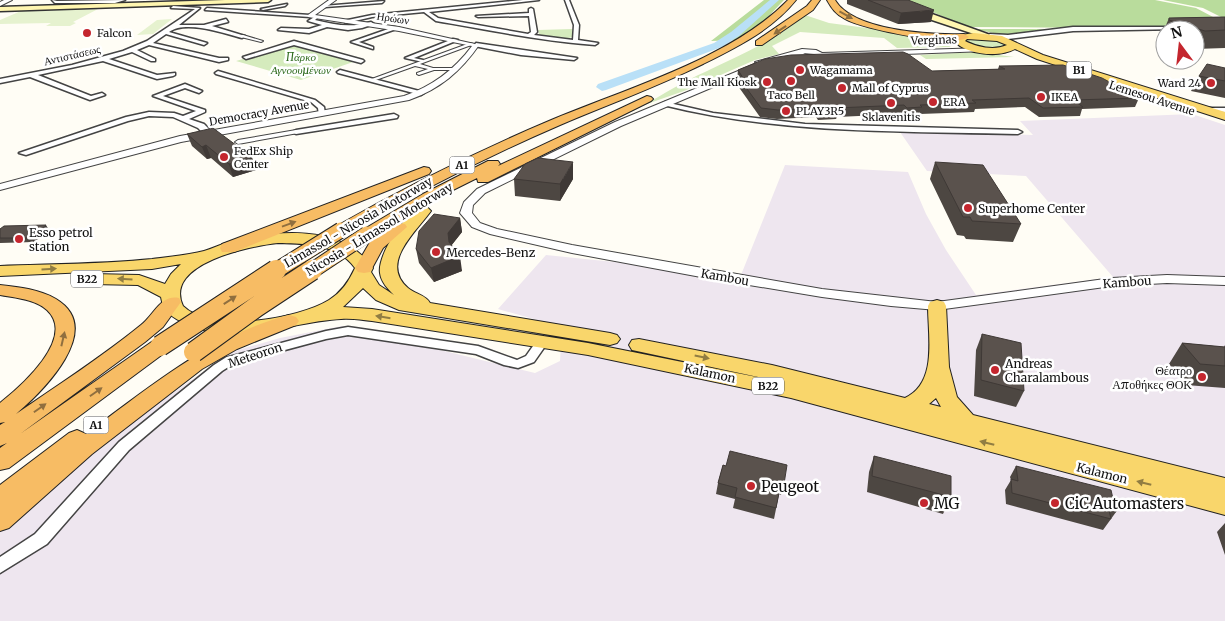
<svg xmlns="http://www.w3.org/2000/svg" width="1225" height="621" font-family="Merriweather,serif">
	<rect width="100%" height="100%" fill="#fffdf5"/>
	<path fill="#eee6ef" d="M 1192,114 L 1225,125 L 1225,621 L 0,621 L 0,532 L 123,428 L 231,352 L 280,338 L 342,326 L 535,373 L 560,361 L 562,327 L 498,309 L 546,255 L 741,275 L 785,165 L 908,172 L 926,214 L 946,250 L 976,295 L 1113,277 L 1026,176 L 927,171 L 900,132 L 1033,135 L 1020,121 Z"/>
	<path fill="#d5ebbd" d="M 805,15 L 829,23 L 950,39 L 955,44 L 949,47 L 897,48 L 884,38 L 800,32 L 772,46 L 779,54 L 755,60 L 684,91 L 644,105 C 664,94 684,81 705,72 C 740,55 775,41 805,15 Z
		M 572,29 L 572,37 L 566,39 L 540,37 L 538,30 Z
		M 967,38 L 989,38 L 1007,44 L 1008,46 L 990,49 L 967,44 L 964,39 Z
		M 292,45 L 356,61 L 301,80 L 236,61 Z
		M 977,52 L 1014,57 L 926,59 L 920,55 Z"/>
	<path fill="#b9dc9c" d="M 764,0 L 784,0 L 766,19 L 737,40 L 711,41 Z
		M 904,0 L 1155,0 L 1196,8 L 1215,18 L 1171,27 L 1106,26 L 1109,28 L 968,27 Z
		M 1163,0 L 1225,0 L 1225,19 L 1203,8 Z
		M 973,29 L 1047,29 L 1004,35 Z"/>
	<path fill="#e6f2cf" d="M 98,9 L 73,22 L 76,23 L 70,26 L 46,26 L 51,23 L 0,24 L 0,20 L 21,11 Z
		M 172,19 L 153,34 L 137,35 L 157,20 Z"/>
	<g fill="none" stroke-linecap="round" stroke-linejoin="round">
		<path fill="#b9e0f7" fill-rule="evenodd" d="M 770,0 L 779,0 L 739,36 L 722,47 L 606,90 L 602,91 L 596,87 L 598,84 L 714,43 L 731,32 Z"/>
		<defs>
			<path id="pedestrian" d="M 241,35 L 243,35 L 263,41 L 261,42 L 241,37 Z
				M 470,43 L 474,44 L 420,64 L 433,68 L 457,68 L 457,70 L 434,70 L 419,75 L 417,74 L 417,73 L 428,69 L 415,66 L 373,81 L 369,80 Z
				M 296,130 L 299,132 L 298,133 L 238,144 L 235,142 L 238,140 Z"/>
			<path id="minor" d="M 52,0 L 57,1 L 125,0 L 115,3 L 55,3 Z
				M 523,0 L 539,0 L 429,12 L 438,18 L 528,34 L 531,32 L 529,16 L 478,17 L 476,16 L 529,13 L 529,9 L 531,8 L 533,9 L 537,32 L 534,35 L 573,40 L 574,25 L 565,0 L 569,0 L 579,25 L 578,40 L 598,43 L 595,45 C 541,41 489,30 436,21 L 424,12 L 372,17 L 346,23 L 343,21 L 372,15 Z
				M 384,1 L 382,3 L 325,7 L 323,6 Z
				M 287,4 L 285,6 L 263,10 L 261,9 Z
				M 173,6 L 200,8 L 179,25 L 204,25 L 226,19 L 228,22 L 212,26 L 245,36 L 242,38 C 223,33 186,20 169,32 L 207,43 L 204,45 L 166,34 L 153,43 L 219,58 L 228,58 L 228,60 L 219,62 L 149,45 L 137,50 L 155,59 L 155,61 L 151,61 L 132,52 L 109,59 L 157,75 L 175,73 L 175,75 L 173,76 L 157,79 L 103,61 L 38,75 L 91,96 L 102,93 L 105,95 L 90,100 L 30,77 L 0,83 L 0,79 L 72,65 L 123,51 L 147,41 L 195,9 L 171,8 Z
				M 207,8 L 310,15 L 312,16 L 310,17 L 205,10 Z
				M 316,16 L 318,17 L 315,20 C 335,25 351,28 371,22 L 374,24 L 362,28 L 348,30 L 327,27 L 309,33 L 278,30 L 281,28 L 309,29 L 322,25 L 308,21 Z
				M 394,27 L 399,28 L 359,42 L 373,47 L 373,49 L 351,42 Z
				M 1073,27 L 1178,27 L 1181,29 L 1073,31 L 1008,39 L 987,36 L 990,34 L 1008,35 Z
				M 453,39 L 458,40 L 414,58 L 423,60 L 423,62 L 405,58 Z
				M 294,41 L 363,60 L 364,61 L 361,63 L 294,45 L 246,59 L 243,57 Z
				M 476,43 L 577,58 L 574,60 L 521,55 L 474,46 Z
				M 340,70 L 423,92 L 424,93 L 421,95 L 338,73 L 337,72 Z
				M 218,71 L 315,100 L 324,107 L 325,114 L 319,115 L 318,108 L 311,102 L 216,74 L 215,73 Z
				M 185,84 L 202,91 L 199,93 L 185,88 L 163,96 L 205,110 L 205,112 L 189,119 L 204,124 L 211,131 L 211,135 L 205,135 L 198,128 L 173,117 L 149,116 L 128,121 L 26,155 L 19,153 L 126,117 L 149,112 L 174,113 L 183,116 L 196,111 L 153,96 Z
				M 665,102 L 713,113 L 805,124 L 1018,130 L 1022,132 L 1018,134 C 899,131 779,134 663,105 L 663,103 Z
				M 1204,108 L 1225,108 L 1225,112 L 1202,111 L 1201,110 Z
				M 394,114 L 398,116 L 397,118 L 296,134 L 292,132 L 296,130 Z
				M 348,327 L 478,346 L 517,360 L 526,356 L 538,339 L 546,339 L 548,342 L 534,362 L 518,368 L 504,365 L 476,354 L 348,335 L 326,339 L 233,364 L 222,371 L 129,450 L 47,544 L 0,573 L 0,557 L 35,534 L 119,442 L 214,365 L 225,358 L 326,331 Z"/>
			<path id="tertiary" d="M 4,0 L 12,0 L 0,6 L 0,2 Z
				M 329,0 L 336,0 L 315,15 L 399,27 L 479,45 C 461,71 440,89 409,100 L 181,142 L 0,190 L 0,184 L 180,136 L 404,96 C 433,86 454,70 472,46 L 399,31 L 308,17 L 308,15 Z
				M 985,48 L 988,50 L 987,51 L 822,57 L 809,60 L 797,55 L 759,64 L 755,62 L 802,49 L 816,50 L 822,53 ZM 803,53 L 814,54 L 816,55 L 809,56 Z
				M 755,64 L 758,64 L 758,68 L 621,126 L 485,193 L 473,205 L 472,213 L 480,223 L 497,229 L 572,245 L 822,289 L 937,302 L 1112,278 L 1167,275 L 1225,277 L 1225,285 L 1167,283 L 1112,286 L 937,310 L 891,306 L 822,297 L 701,277 L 572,253 L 490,234 L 472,227 L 460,213 L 464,202 L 477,189 L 615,122 Z"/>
			<path id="secondary" d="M 225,0 L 271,0 L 268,2 L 0,11 L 0,7 Z
				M 890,0 L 899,0 L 932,14 L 993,36 L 986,38 L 926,18 Z"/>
			<path id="primary" d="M 974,33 L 1002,36 L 1043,55 L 1225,112 L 1225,120 L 1037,59 L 1015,49 C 999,58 967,55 954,41 L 961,35 ZM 967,39 L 997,41 L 1007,45 C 994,51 977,47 965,41 Z
				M 423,206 L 428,208 L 431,211 C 416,232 379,263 408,288 C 415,294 426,295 430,303 L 610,333 L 617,335 L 620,339 L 617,343 L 610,345 L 399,310 L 376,300 L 363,288 L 343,307 L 372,309 L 588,343 L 782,382 L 632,350 L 629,345 L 632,340 L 639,339 L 772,365 L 905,398 C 938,383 928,336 928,306 L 930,302 L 937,300 L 944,302 L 946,306 L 949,367 L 957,397 L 973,415 L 1225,478 L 1225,515 L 791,398 L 588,355 L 372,321 C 362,320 351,318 341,319 C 288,322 239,347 186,324 C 173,318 163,312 161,297 L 138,285 L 92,284 L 86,283 L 83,279 L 86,275 L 92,274 L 139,275 L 165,284 L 171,274 L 181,264 L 152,269 L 0,276 L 0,266 C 50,264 102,264 152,259 C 168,257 188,255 204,251 C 212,249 221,244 229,242 C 275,230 342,223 373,268 L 371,272 L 379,285 L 394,295 C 388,289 381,282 380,273 C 377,255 406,211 423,206 ZM 278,243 C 306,244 337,243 355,268 C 349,281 342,292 329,300 C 298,319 211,334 183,306 C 163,263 251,246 278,243 ZM 936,398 L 941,407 L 929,404 Z"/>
			<path id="trunk" d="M 788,0 L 796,0 C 772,30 737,47 703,64 C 656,87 607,105 560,125 C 486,157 415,193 347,233 L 335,233 L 333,230 L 335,227 C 405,187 476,152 549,121 C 624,89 731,59 788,0 Z
				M 812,0 L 820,0 L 813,10 L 762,45 L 756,45 L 756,41 L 807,6 Z
				M 827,0 L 835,0 C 853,31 931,35 964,34 L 969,37 C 955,48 862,29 845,19 C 836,14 832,9 827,0 Z
				M 647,96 L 651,97 L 653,99 L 651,101 L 488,182 L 478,182 L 477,178 L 433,200 L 396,223 L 405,224 L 407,227 L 383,248 L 370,272 L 364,273 L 358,272 L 355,268 L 370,242 L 387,229 L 367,239 L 361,237 L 359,234 L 361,231 L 423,194 L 488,161 L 498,161 L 500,164 L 498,166 Z
				M 424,167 L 429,168 L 431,171 L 429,174 L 234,252 L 222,252 L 220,248 L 222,244 Z
				M 0,285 C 18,287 39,289 56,299 C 106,329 43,391 16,414 C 58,385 102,357 141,325 C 154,315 161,294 179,298 L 181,302 L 163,327 L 145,342 L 20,434 L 153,341 L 160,340 L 167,341 L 170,346 L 167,351 L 9,468 L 0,470 L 0,448 L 7,443 L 0,446 L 0,425 L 5,422 L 0,423 L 0,403 C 20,387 77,338 47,310 C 35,299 16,298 0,295 Z
				M 289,315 L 296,317 L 299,321 L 296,325 L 237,349 L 202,369 L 92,454 L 9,528 L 0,531 L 0,485 L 69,433 L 77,430 L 86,434 C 150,387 211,335 289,315 Z"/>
		</defs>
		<use href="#pedestrian" stroke="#444" stroke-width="2"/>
		<use href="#minor" stroke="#444" stroke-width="3"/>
		<use href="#tertiary" stroke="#444" stroke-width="2"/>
		<use href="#secondary" stroke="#333" stroke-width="3"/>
		<use href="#primary" stroke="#222" stroke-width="2"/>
		<use href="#trunk" stroke="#222" stroke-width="2"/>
		<use href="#pedestrian" fill="#fff" fill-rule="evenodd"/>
		<use href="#minor" fill="#fff" fill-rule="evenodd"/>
		<use href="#tertiary" fill="#fff" fill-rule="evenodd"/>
		<use href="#secondary" fill="#fff6b0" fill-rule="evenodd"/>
		<use href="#primary" fill="#f9d66b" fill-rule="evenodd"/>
		<use href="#trunk" fill="#f7bc64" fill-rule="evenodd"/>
		<defs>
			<path id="trunk-bridge-far1" d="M 274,272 L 341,230
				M 310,272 L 367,234"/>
			<path id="trunk-bridge" d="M 160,346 L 276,270
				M 194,352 L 256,307 L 312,270"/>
		</defs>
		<use href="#trunk-bridge-far1" stroke="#222" stroke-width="17" stroke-linecap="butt"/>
		<use href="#trunk-bridge" stroke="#222" stroke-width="22" stroke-linecap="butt"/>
		<use href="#trunk-bridge-far1" stroke="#f7bc64" stroke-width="15"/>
		<use href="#trunk-bridge" stroke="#f7bc64" stroke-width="20"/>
	</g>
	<path fill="#4d4742" d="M 847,0 L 908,0 L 931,22 L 898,24 L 847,4 Z
		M 1225,17 L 1225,48 L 1195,49 L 1195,30 L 1165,30 L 1165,39 L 1161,37 L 1169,18 Z
		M 999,66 L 1139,98 L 1135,107 L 1082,109 L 1080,116 L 1039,117 L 1025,107 L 975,109 L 974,112 L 920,114 L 920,116 L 904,117 L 902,114 L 837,117 L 836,119 L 818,120 L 816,117 L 777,119 L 760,117 L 738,86 L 738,81 L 737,79 L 738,70 L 932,71 L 998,69 Z
		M 1225,68 L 1225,98 L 1191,91 L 1199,76 Z
		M 187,134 L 256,170 L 233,177 L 211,158 L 207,159 L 192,146 Z
		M 935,162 L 1021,224 L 1013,242 L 966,239 L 964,236 L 957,235 L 930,179 Z
		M 514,179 L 573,179 L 560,201 L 515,196 Z
		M 460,218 L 462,232 L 451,246 L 462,271 L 434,282 L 419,263 L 416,249 Z
		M 0,229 L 49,230 L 34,242 L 0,243 Z
		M 982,334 L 1024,391 L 1016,407 L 974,396 L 976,350 Z
		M 1182,343 L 1224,347 L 1225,345 L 1225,388 L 1186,385 L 1169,364 Z
		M 874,456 L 951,497 L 943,514 L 867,492 L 869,472 Z
		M 723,465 L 784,484 L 781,495 L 779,494 L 774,519 L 733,508 L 735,499 L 716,494 L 718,483 Z
		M 1016,466 L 1116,512 L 1103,530 L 1006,504 L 1005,490 L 1011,480 L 1010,477 Z
		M 1225,523 L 1225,555 L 1217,532 Z"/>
	<path fill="#3f3936" d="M 934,10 L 931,22 L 898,24 L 901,13 Z
		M 206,145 L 211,158 L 207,159 L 202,147 Z
		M 252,157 L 256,170 L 233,177 L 229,164 Z
		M 573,162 L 573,179 L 560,201 L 560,184 Z
		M 460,218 L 462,232 L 450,247 L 449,242 L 448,233 Z
		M 46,225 L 49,230 L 34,242 L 31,238 Z
		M 460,256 L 462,271 L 434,282 L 431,268 Z"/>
	<path fill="#5a524d" stroke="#3f3936" d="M 868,0 L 908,0 L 934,10 L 901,13 Z
		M 1224,17 L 1225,17 L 1225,30 L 1205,31 L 1169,20 L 1169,18 Z
		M 903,52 L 908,54 L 932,71 L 1005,69 L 999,66 L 1063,65 L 1102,78 L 1139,98 L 1073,100 L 1083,107 L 1043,108 L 1029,98 L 972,100 L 976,103 L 920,105 L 922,107 L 907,108 L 904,105 L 836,108 L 838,110 L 820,110 L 818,108 L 778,110 L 761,108 L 739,78 L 743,78 L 738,70 L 765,59 L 791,55 Z
		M 1207,64 L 1225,68 L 1225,81 L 1199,76 Z
		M 213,128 L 252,157 L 229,164 L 206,145 L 202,147 L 187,134 Z
		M 538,158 L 573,162 L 560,184 L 514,179 L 525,164 Z
		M 935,162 L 983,165 L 1021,224 L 972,221 L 970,217 L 963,217 Z
		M 434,214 L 460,218 L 448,233 L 449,242 L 460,256 L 431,268 L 416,249 L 419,231 Z
		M 46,225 L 31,238 L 0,238 L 0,229 L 4,226 Z
		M 982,334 L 1021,343 L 1024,391 L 981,380 Z
		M 1182,343 L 1225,347 L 1225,366 L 1200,364 Z
		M 730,451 L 787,465 L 784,484 L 781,483 L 776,508 L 735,497 L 737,488 L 718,483 L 723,465 L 726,466 Z
		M 874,456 L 951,476 L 951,497 L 872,476 Z
		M 1016,466 L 1111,490 L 1116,512 L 1109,510 L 1111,519 L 1012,493 L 1011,479 L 1018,481 Z"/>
	<defs><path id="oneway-solid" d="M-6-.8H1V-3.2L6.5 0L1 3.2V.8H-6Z" transform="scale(1.25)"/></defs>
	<g fill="#906f3f">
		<use href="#oneway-solid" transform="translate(846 15) rotate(29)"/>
		<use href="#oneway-solid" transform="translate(780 30) rotate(146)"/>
		<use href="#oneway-solid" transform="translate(289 224) rotate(-20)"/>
		<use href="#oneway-solid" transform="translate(230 300) rotate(-33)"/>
		<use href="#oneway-solid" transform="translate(63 339) rotate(-77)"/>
		<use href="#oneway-solid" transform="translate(96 392) rotate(-35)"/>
		<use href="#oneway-solid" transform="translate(40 408) rotate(-35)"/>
	</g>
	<g fill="#917d42">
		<use href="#oneway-solid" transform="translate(49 269) rotate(-3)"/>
		<use href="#oneway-solid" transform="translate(125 279) rotate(-177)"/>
		<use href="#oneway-solid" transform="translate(383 317) rotate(-171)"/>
		<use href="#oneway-solid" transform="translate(702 357) rotate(12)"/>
		<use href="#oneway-solid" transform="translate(987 443) rotate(-166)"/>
		<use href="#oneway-solid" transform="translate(1144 483) rotate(-166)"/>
	</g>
	<g fill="#c4262e" stroke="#fff" stroke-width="2">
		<circle cx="87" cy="33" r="5"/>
		<circle cx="800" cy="70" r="5"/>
		<circle cx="791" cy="81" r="5"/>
		<circle cx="767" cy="82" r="5"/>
		<circle cx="1211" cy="83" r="5"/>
		<circle cx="842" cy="88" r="5"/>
		<circle cx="1041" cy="97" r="5"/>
		<circle cx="933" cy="102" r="5"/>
		<circle cx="891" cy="103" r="5"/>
		<circle cx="786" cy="111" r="5"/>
		<circle cx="224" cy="157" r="5"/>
		<circle cx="968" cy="208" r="5"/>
		<circle cx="19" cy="239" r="5"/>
		<circle cx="436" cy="252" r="5"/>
		<circle cx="995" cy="370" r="5"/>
		<circle cx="1202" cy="377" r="5"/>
		<circle cx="751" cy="486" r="5"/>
		<circle cx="924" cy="503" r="5"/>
		<circle cx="1055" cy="503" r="5"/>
	</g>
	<g text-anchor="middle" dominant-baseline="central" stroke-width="5" stroke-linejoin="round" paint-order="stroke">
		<g font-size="11" fill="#111" stroke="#fff">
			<text transform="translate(393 18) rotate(9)">Ηρώων</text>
			<text transform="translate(934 40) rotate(-2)">Verginas</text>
			<text transform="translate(72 55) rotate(-13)">Αντιστάσεως</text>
			<text transform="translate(1152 98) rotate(18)">Lemesou Avenue</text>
			<text transform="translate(259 113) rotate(-10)">Democracy Avenue</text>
		</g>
		<g font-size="11" fill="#111" stroke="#fff" text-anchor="start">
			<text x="97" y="33">Falcon</text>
			<text x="810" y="70">Wagamama</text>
			<text x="757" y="82" text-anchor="end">The Mall Kiosk</text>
			<text x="1201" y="83" text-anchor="end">Ward 24</text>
			<text x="852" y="88">Mall of Cyprus</text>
			<text x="791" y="95" text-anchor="middle">Taco Bell</text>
			<text x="1051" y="97">IKEA</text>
			<text x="943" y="102">ERA</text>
			<text x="796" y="111">PLAY3R5</text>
			<text x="891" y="117" text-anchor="middle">Sklavenitis</text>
			<text x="234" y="151">FedEx Ship<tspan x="234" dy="13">Center</tspan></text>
		</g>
		<g font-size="11" font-style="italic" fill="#2f6b1f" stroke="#fff">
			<text x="301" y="57">Πάρκο<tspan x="301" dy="13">Αγνοουμένων</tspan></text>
		</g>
		<g fill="#fff" stroke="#585858" stroke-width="1">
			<rect x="1066.5" y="61.5" width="25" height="17" rx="4"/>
			<rect x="449.5" y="156.5" width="25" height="17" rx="4"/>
			<rect x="71" y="270.5" width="32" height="17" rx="4"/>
			<rect x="752" y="377.5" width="32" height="17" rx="4"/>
			<rect x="83.5" y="416.5" width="25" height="17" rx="4"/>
		</g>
		<g font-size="11" font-weight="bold" fill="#111">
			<text x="1079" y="70">B1</text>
			<text x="462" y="165">A1</text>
			<text x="87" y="279">B22</text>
			<text x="768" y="386">B22</text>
			<text x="96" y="425">A1</text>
		</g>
		<g font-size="12" fill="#111" stroke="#fff" text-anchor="start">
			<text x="978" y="208">Superhome Center</text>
			<text x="29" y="232">Esso petrol<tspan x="29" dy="14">station</tspan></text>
			<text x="446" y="252">Mercedes-Benz</text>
			<text x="1005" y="363">Andreas<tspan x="1005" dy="14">Charalambous</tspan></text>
			<text x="1192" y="370" text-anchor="end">Θέατρο<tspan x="1192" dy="14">Αποθήκες ΘΟΚ</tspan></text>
		</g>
		<g font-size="12" fill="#111" stroke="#fff">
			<text transform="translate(358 222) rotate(-30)">Limassol - Nicosia Motorway</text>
			<text transform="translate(379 229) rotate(-31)">Nicosia - Limassol Motorway</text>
			<text transform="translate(725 277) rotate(10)">Kambou</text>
			<text transform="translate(1127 282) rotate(-4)">Kambou</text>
			<text transform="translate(255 355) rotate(-18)">Meteoron</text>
			<text transform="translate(710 373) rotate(12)">Kalamon</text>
			<text transform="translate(1102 473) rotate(14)">Kalamon</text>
		</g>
		<g font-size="15" fill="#111" stroke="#fff" text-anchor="start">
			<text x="761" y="486">Peugeot</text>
			<text x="934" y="503">MG</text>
			<text x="1065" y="503">CiC Automasters</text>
		</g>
	</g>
	<g transform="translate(1180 45) rotate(345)"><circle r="24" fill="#ffffff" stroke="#a0a0a0"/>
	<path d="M0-4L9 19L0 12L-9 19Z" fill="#c4262e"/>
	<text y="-8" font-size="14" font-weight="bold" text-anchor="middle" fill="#111111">N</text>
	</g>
</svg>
